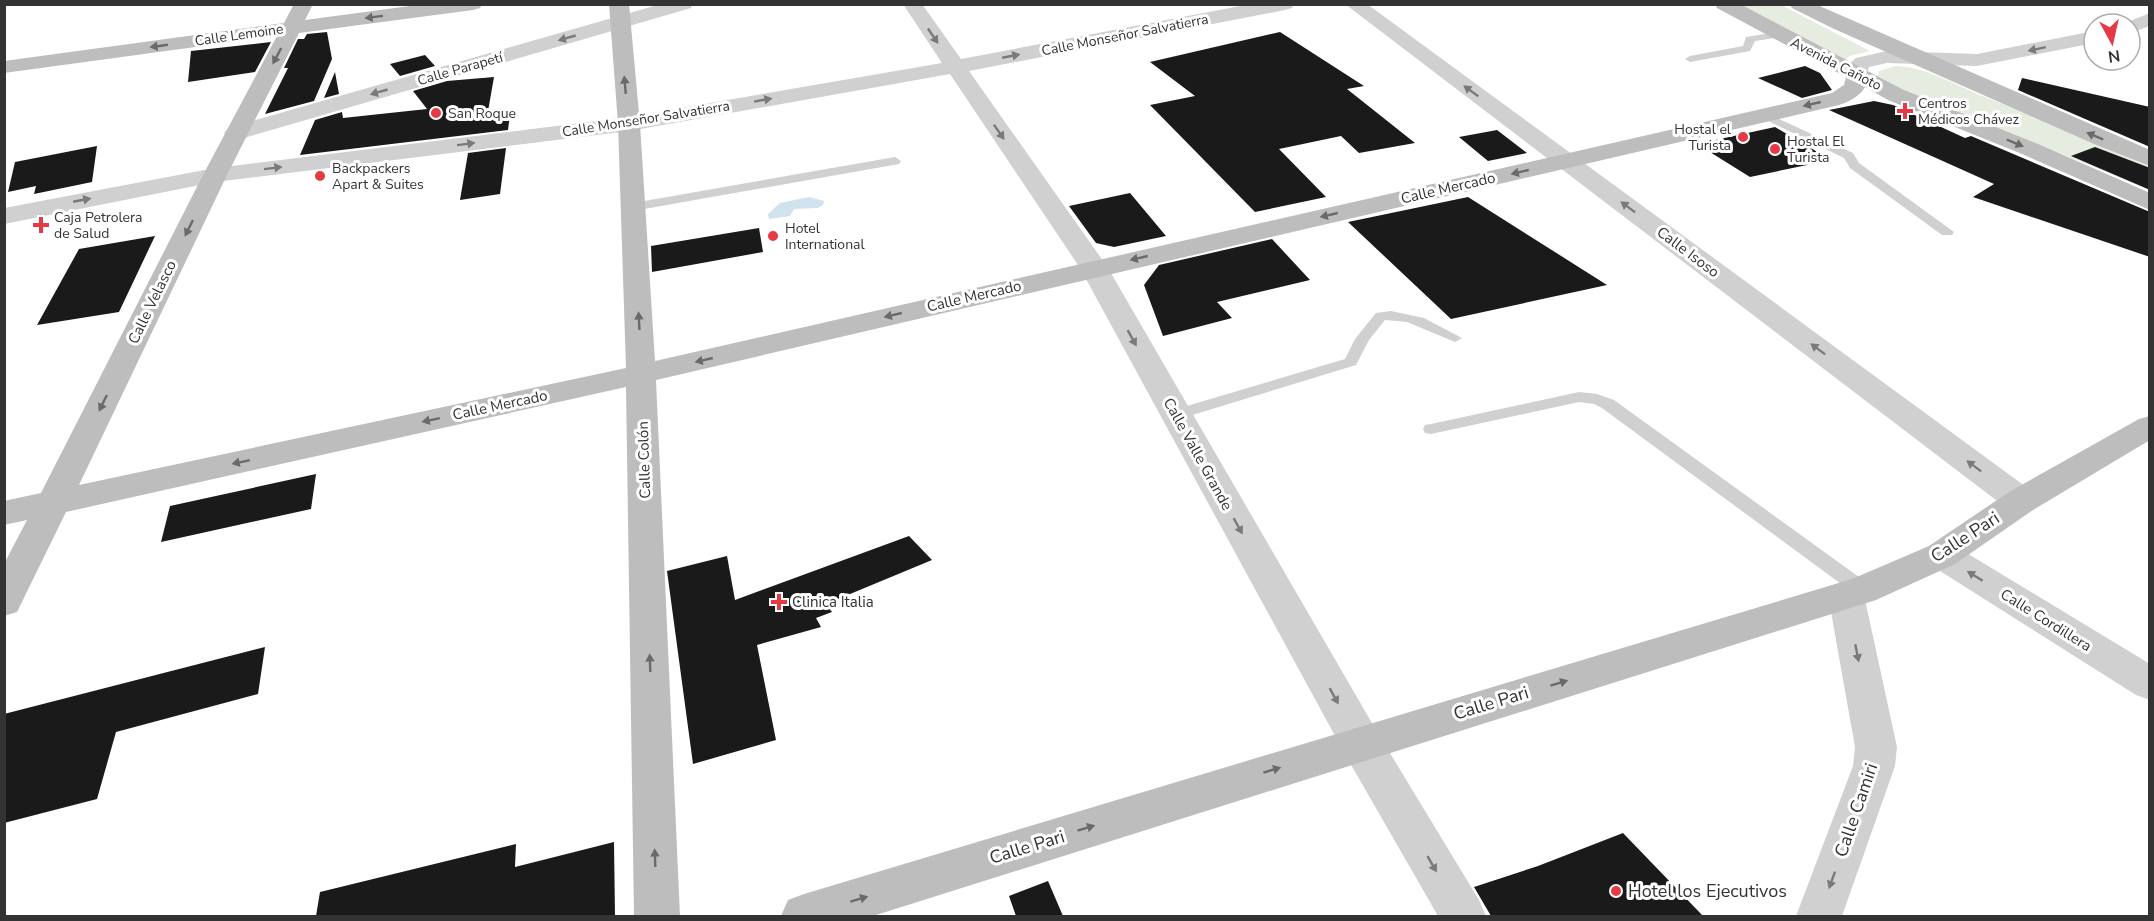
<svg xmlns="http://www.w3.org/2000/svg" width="2154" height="921" font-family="'Nunito Sans',sans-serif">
	<rect width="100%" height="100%" fill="#fff"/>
	<path fill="#e6ecdf" d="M 1742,5 L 1781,5 L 1870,51 L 1850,56 L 1845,60 Z
		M 1895,66 C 1927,67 1953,84 1982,96 C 2038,118 2094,141 2149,165 L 2149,189 L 1909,93 L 1878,76 L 1879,71 Z"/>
	<path fill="#cfe2ee" d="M 809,197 L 824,201 L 823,205 L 818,208 L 794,209 L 790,216 L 769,219 L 768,214 L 780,203 Z"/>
	<path fill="#1a1a1a" d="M 327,32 L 332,59 L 314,101 L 265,114 L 288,68 L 284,68 L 298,39 L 304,39 L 307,34 Z
		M 1280,32 L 1364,86 L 1347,89 L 1415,143 L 1359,153 L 1341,136 L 1279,149 L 1326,197 L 1255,212 L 1150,105 L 1195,96 L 1150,62 Z
		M 271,42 L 255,72 L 188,82 L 191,51 Z
		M 425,55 L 435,66 L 400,76 L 390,64 Z
		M 1805,66 L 1820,73 L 1832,90 L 1802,98 L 1758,78 Z
		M 335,72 L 339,94 L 324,98 Z
		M 494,77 L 487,117 L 510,114 L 508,130 L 300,155 L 315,120 L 342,112 L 343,118 L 427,109 L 413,91 L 447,81 Z
		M 2022,78 L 2150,107 L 2150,147 L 2018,90 Z
		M 1874,101 L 1893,105 L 1965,138 L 1971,136 L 2150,212 L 2150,257 L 1973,197 L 1994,184 L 1829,110 Z
		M 1775,127 L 1831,160 L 1750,177 L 1697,144 Z
		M 1497,130 L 1527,153 L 1488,161 L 1459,137 Z
		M 97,146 L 92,182 L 34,194 L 36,186 L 8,192 L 15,162 Z
		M 2095,147 L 2150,168 L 2150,190 L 2071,156 Z
		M 506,148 L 500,194 L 460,200 L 468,153 Z
		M 1130,193 L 1166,236 L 1114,247 L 1096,243 L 1069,206 Z
		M 1468,197 L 1607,285 L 1451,319 L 1348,222 Z
		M 759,228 L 763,252 L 652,272 L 651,246 Z
		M 155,236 L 119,312 L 37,325 L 79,249 Z
		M 1272,239 L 1310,280 L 1217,302 L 1232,318 L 1163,336 L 1144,285 L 1159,265 Z
		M 316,474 L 311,509 L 161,542 L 170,506 Z
		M 909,536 L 932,560 L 826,604 L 832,612 L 816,618 L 821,627 L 757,645 L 776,740 L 693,764 L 667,571 L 727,556 L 735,600 Z
		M 265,647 L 258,694 L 116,732 L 97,799 L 4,823 L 4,714 Z
		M 1623,833 L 1703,916 L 1491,916 L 1474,887 L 1538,866 Z
		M 614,842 L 615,916 L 316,916 L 320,892 L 516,844 L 515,867 Z
		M 1048,881 L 1063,916 L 1016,916 L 1009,896 Z"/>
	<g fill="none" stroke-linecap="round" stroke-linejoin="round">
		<path fill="#d0d0d0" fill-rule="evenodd" d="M 1778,32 L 1782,33 L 1782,37 L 1755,41 L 1750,51 L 1690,62 L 1685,59 L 1690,56 L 1743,46 L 1746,37 Z
			M 1764,112 L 1853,153 L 1859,163 L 1954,232 L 1952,235 L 1942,235 L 1850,168 L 1844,158 L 1760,117 L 1758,115 Z
			M 895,157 L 901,161 L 899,164 L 633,211 L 627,207 L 633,203 Z
			M 1391,311 L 1424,318 L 1462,338 L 1455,342 L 1407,322 L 1385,320 L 1369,340 L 1356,365 L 1176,420 L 1168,415 L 1170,411 L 1345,359 L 1355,339 L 1376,313 Z
			M 1579,392 L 1597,394 L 1614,400 L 1870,585 L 1872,590 L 1870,595 L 1863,597 L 1856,595 L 1602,408 L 1594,404 L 1579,402 L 1431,434 L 1425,433 L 1423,429 L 1425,425 L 1431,424 Z"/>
		<path fill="#d0d0d0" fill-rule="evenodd" d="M 661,4 L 693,4 L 691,8 L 244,138 L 236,140 L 228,138 L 224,133 L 228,128 Z
			M 903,4 L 922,4 L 961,59 L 1251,4 L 1294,4 L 1292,8 L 1285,10 L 969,71 L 1108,268 L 1376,730 L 1479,900 L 1486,916 L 1438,916 L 1346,756 L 1080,268 L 950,74 L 629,131 L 215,182 L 4,224 L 4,208 L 215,168 L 629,117 L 942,63 Z
			M 1345,4 L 1367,4 L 2033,492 L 2038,501 L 2033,510 L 2021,513 L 2009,510 Z
			M 2150,13 L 2150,26 L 2130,33 L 2130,24 L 2122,24 Z
			M 2094,31 L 2094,43 L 1977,66 L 1887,63 L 1869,67 L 1865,81 L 1857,82 L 1849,81 L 1846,76 L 1848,65 L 1856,58 L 1887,51 L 1977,54 Z
			M 1942,542 L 1955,546 L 2150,664 L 2150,700 L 2136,695 L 1929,564 L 1924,555 L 1929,546 Z
			M 1846,581 L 1859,585 L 1864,595 L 1897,747 L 1895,766 L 1842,916 L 1796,916 L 1853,766 L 1855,747 L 1828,595 L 1833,585 Z"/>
		<path fill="#bdbdbd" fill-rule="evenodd" d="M 294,4 L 313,4 L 305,20 L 425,4 L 482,4 L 480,8 L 473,10 L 299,33 L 227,175 L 79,485 L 626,368 L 618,124 L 609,4 L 629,4 L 640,124 L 655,361 L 1832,93 L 1844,85 L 1846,77 L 1717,8 L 1715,4 L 1740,4 L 1904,90 L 2038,144 L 2150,193 L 2150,210 L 2022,154 L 1888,100 L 1865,87 C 1860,96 1849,102 1839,105 L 656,380 L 680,916 L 634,916 L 626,387 L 66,512 L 17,612 L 4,616 L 4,564 L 27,520 L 4,525 L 4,501 L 41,493 L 203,175 L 277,36 L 4,73 L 4,61 L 284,23 Z
			M 1790,4 L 1815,4 L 2150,150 L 2150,166 L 2094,144 L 1832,28 L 1792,8 Z
			M 2150,416 L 2150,440 L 2033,510 L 1955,564 L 1876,600 L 873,916 L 781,916 L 788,900 L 804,894 L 1852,579 L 1929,546 L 2009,492 L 2139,419 Z"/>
	</g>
	<defs><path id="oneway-solid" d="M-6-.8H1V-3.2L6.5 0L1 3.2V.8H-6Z" transform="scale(1.5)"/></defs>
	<g fill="#6a6a6a">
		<use href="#oneway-solid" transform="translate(374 17) rotate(173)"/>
		<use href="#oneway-solid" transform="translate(159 46) rotate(172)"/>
		<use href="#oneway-solid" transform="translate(277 56) rotate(118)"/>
		<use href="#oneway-solid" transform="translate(625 85) rotate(-95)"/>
		<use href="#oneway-solid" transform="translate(1812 104) rotate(167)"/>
		<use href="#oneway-solid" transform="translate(2095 136) rotate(-157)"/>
		<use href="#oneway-solid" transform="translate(2015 143) rotate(23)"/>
		<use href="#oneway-solid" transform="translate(1520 172) rotate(167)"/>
		<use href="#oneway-solid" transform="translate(1329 215) rotate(167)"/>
		<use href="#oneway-solid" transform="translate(189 228) rotate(116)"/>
		<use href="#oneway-solid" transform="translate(1139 258) rotate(167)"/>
		<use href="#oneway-solid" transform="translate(893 315) rotate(167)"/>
		<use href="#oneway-solid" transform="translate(639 321) rotate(-93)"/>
		<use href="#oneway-solid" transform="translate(704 360) rotate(167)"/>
		<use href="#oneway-solid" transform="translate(103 403) rotate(116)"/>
		<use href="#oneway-solid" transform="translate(431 420) rotate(168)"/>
		<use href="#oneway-solid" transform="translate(241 462) rotate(168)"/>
		<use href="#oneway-solid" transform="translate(650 663) rotate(-92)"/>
		<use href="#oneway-solid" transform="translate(1559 683) rotate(-17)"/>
		<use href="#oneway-solid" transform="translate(1272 770) rotate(-17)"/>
		<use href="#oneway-solid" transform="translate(1086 828) rotate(-17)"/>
		<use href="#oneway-solid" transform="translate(655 858) rotate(-92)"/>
		<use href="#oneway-solid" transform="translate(859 899) rotate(-17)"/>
	</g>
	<g fill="#7a7a7a">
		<use href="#oneway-solid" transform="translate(933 36) rotate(56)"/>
		<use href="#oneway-solid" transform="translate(567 38) rotate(164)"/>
		<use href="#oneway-solid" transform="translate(2037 49) rotate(168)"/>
		<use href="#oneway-solid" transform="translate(1011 56) rotate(-11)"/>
		<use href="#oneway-solid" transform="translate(1471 91) rotate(-144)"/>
		<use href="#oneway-solid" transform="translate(379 92) rotate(164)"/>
		<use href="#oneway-solid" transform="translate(763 100) rotate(-10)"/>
		<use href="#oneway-solid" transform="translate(999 132) rotate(55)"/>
		<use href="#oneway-solid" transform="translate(466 144) rotate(-7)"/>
		<use href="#oneway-solid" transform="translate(273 168) rotate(-7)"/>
		<use href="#oneway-solid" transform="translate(82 200) rotate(-11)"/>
		<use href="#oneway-solid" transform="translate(1628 207) rotate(-143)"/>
		<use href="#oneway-solid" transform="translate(1132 338) rotate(61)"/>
		<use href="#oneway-solid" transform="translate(1818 349) rotate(-143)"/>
		<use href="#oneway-solid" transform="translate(1974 466) rotate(-143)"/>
		<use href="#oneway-solid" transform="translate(1238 526) rotate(61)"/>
		<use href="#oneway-solid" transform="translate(1975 576) rotate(-148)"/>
		<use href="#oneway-solid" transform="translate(1857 653) rotate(79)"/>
		<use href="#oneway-solid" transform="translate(1334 696) rotate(61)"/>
		<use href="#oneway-solid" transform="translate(1432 864) rotate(60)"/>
		<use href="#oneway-solid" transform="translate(1832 880) rotate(110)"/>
	</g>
	<g fill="#e63946" stroke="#fff" stroke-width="2">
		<path d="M1902 102h6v6h6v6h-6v6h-6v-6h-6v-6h6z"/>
		<circle cx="436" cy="113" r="6"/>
		<circle cx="1743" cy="137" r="6"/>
		<circle cx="1775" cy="149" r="6"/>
		<circle cx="320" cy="176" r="6"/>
		<path d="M38 216h6v6h6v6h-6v6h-6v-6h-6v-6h6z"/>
		<circle cx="773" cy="236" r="6"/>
		<path d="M776 593h6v6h6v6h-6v6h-6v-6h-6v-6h6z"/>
		<circle cx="1616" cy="891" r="6"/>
	</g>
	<g text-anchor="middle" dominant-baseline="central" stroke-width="6" stroke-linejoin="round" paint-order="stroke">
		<g font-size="14" fill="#333" stroke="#fff">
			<text transform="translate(239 35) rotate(-8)">Calle Lemoine</text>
			<text transform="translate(1125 35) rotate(-11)">Calle Monseñor Salvatierra</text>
			<text transform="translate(1836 64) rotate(27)">Avenida Cañoto</text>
			<text transform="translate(460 69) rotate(-16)">Calle Parapetí</text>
			<text transform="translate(646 119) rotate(-9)">Calle Monseñor Salvatierra</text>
		</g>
		<g font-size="14" fill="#333" stroke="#fff" text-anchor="start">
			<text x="1918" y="103">Centros<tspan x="1918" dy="16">Médicos Chávez</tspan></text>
			<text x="448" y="113">San Roque</text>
			<text x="1731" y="129" text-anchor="end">Hostal el<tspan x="1731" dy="16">Turista</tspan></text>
			<text x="1787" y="141">Hostal El<tspan x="1787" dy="16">Turista</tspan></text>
			<text x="332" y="168">Backpackers<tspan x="332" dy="16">Apart &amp; Suites</tspan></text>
			<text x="54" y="217">Caja Petrolera<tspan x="54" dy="16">de Salud</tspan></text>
			<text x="785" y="228">Hotel<tspan x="785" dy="16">International</tspan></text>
		</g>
		<g font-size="15" fill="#333" stroke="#fff">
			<text transform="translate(1448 188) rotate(-13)">Calle Mercado</text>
			<text transform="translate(1688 252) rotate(37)">Calle Isoso</text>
			<text transform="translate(974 296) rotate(-13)">Calle Mercado</text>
			<text transform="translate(152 302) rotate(-64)">Calle Velasco</text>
			<text transform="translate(500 405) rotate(-12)">Calle Mercado</text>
			<text transform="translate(1198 454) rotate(61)">Calle Valle Grande</text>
			<text transform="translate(644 460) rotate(-92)">Calle Colón</text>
			<text transform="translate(2046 620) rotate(32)">Calle Cordillera</text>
		</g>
		<g font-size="15" fill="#333" stroke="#fff" text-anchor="start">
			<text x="792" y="602">Clinica Italia</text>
		</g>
		<g font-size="18" fill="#333" stroke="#fff">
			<text transform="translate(1965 537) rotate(-33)">Calle Pari</text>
			<text transform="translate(1491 703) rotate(-17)">Calle Pari</text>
			<text transform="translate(1856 810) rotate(-71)">Calle Camiri</text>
			<text transform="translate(1027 847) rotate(-17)">Calle Pari</text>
		</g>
		<g font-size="18" fill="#333" stroke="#fff" text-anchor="start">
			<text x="1628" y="891">Hotel los Ejecutivos</text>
		</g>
	</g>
	<rect width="2154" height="921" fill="none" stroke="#333333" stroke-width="12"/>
	<g transform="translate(2112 42) rotate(172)"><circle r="28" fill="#ffffff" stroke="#adadad" stroke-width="1.5"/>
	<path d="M0-4.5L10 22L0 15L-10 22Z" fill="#e63946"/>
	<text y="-9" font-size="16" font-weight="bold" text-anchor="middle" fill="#333333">N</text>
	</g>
</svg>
